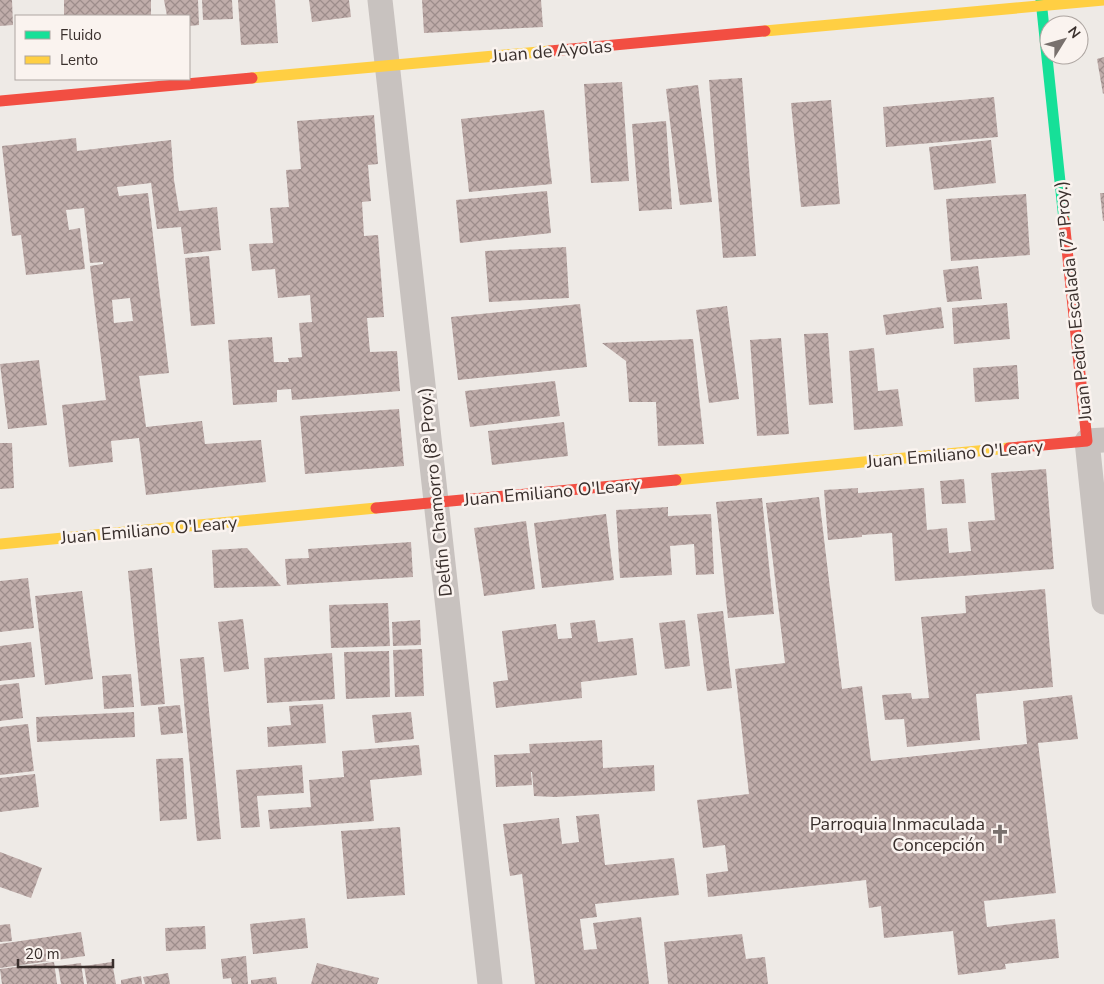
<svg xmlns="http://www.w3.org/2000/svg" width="1104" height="984" font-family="'Nunito Sans',sans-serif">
	<defs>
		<pattern id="building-cross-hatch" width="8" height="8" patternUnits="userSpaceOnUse" patternTransform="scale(1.25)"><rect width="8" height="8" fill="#c0adaa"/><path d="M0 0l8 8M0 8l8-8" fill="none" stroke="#9d8d8b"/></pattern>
	</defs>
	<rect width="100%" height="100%" fill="#eeeae6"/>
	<path fill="url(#building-cross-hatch)" fill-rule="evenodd" d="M 0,0 L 12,0 L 13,25 L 0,26 Z
		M 64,0 L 151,0 L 151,16 L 64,16 Z
		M 164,0 L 198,0 L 199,25 L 189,26 L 189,16 L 167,16 Z
		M 202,0 L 232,0 L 233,19 L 203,20 Z
		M 238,0 L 275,0 L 278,43 L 241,45 Z
		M 309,0 L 349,0 L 351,17 L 312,22 Z
		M 422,0 L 541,0 L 543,27 L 424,33 Z
		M 1104,57 L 1104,93 L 1103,94 L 1097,59 Z
		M 742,78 L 756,256 L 723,258 L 709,80 Z
		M 622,82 L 629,181 L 591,183 L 584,84 Z
		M 698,85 L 712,202 L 680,205 L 666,89 Z
		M 994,97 L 998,137 L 886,147 L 883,107 Z
		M 831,100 L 840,204 L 801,207 L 791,103 Z
		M 544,110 L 552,184 L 469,192 L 461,119 Z
		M 374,115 L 378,164 L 368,165 L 371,201 L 362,202 L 364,236 L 378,235 L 384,317 L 367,318 L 370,352 L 397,351 L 400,391 L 292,400 L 291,389 L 277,390 L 277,402 L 233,405 L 228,340 L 272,337 L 274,362 L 289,362 L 288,358 L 302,357 L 299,323 L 312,322 L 310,295 L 278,298 L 275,269 L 252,271 L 249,244 L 273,243 L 270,208 L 289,207 L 286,170 L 301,169 L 297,121 Z
		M 666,121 L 672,209 L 639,211 L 632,124 Z
		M 76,138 L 77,151 L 171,140 L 174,180 L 179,211 L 217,207 L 221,250 L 184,254 L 181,227 L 157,229 L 151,183 L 117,187 L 119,196 L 148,193 L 169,373 L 139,376 L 146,427 L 202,421 L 205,444 L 261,440 L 266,482 L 146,495 L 139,438 L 111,441 L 113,462 L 69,467 L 62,405 L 106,400 L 90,266 L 103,264 L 103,262 L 90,263 L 84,208 L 66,210 L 69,230 L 80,228 L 85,269 L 26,275 L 21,235 L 12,236 L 2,146 ZM 130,298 L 133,321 L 114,323 L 112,300 Z
		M 991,140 L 996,183 L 934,190 L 929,147 Z
		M 547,191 L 551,233 L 460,243 L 456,200 Z
		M 1100,193 L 1104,193 L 1104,221 L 1103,221 Z
		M 1026,194 L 1030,255 L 951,261 L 946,199 Z
		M 566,247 L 569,298 L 489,302 L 485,251 Z
		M 209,256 L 215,324 L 191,326 L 185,258 Z
		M 978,266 L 982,299 L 947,302 L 943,270 Z
		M 1007,303 L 1010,339 L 954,344 L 952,308 Z
		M 580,304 L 587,367 L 458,380 L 451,317 Z
		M 727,306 L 739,399 L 709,403 L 696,310 Z
		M 941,307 L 944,328 L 886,335 L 883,315 Z
		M 828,333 L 833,403 L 809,405 L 804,334 Z
		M 781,338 L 789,434 L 757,436 L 750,340 Z
		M 693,339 L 704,444 L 658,446 L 656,402 L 629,402 L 626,361 L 602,343 Z
		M 874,348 L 878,391 L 898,389 L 903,426 L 854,430 L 849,351 Z
		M 39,360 L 47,425 L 8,429 L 0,364 Z
		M 1017,365 L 1019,399 L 975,402 L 973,368 Z
		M 555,381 L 560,416 L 470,427 L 465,391 Z
		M 399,409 L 404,466 L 305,474 L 300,416 Z
		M 564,422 L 568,456 L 492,465 L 488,431 Z
		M 0,443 L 12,443 L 14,488 L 0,489 Z
		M 1046,469 L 1054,569 L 895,581 L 892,533 L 862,535 L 862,537 L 828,540 L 824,490 L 858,488 L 858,493 L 924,488 L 927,530 L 947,528 L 949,553 L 971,551 L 968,522 L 995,520 L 991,473 Z
		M 964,479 L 966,503 L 942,504 L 940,481 Z
		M 819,497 L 842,689 L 862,686 L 871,761 L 1027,744 L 1023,701 L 1072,695 L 1078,739 L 1038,743 L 1056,893 L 984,901 L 987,927 L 1055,919 L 1059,958 L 1005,964 L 1006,969 L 958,975 L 953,931 L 884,938 L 881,906 L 869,908 L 866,880 L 708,897 L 706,874 L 728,871 L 725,845 L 703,848 L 697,800 L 749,794 L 735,669 L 785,663 L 766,503 Z
		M 762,498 L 774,614 L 728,618 L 716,502 Z
		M 668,507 L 668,516 L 711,514 L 714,574 L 696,575 L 694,544 L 670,546 L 672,575 L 620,578 L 616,510 Z
		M 606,514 L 614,580 L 542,588 L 534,523 Z
		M 526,521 L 535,589 L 484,596 L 474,528 Z
		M 411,542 L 413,577 L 287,585 L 285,559 L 309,558 L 308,549 Z
		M 247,548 L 281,586 L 214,588 L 212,550 Z
		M 152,568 L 165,704 L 141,706 L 128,571 Z
		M 28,578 L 34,628 L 0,632 L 0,581 Z
		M 1045,589 L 1053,687 L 976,694 L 980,740 L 907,747 L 904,719 L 885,720 L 882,695 L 911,693 L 912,699 L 929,698 L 921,617 L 966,613 L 965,596 Z
		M 82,591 L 93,679 L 45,685 L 35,596 Z
		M 388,603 L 390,646 L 331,648 L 329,605 Z
		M 723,611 L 732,688 L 707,691 L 697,614 Z
		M 243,619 L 249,669 L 224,672 L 218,622 Z
		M 420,620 L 421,645 L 393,646 L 392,622 Z
		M 595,620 L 598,642 L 633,638 L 637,675 L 581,682 L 582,698 L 496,708 L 493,682 L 508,680 L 502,631 L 556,624 L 558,639 L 572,638 L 570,623 Z
		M 685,620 L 690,666 L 665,669 L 659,623 Z
		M 31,642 L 35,677 L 0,681 L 0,646 Z
		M 422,649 L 424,696 L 395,697 L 393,650 Z
		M 389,651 L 390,697 L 346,699 L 344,652 Z
		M 332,653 L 335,699 L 267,703 L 264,658 Z
		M 204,657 L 221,839 L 197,841 L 180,659 Z
		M 131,674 L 134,707 L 104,709 L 102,676 Z
		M 19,683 L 23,718 L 0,721 L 0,685 Z
		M 323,704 L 326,743 L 268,747 L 267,727 L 291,725 L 289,706 Z
		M 180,705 L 183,733 L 161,735 L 158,707 Z
		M 134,712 L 135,737 L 37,742 L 36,717 Z
		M 411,712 L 414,739 L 375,743 L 372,715 Z
		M 28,724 L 34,771 L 0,775 L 0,727 Z
		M 602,740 L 603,768 L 654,765 L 655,791 L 555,797 L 534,796 L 532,772 L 531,772 L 532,785 L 496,787 L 494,755 L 530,753 L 529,744 Z
		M 419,745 L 422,775 L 370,780 L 374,821 L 270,829 L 268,810 L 311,807 L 309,780 L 344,777 L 342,751 Z
		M 183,758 L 187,819 L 160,821 L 156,759 Z
		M 302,765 L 304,793 L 257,796 L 260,827 L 241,828 L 236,770 Z
		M 35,774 L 39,807 L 0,812 L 0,778 Z
		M 599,814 L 605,865 L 674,858 L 679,895 L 595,904 L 597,917 L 580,919 L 584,950 L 597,949 L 593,923 L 641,917 L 649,984 L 535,984 L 522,874 L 510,876 L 503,824 L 559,818 L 562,844 L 579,842 L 576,816 Z
		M 400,827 L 405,895 L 347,899 L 341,831 Z
		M 0,852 L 42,868 L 31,898 L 0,887 Z
		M 305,918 L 308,948 L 253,954 L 250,924 Z
		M 10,924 L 12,941 L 0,942 L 0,925 Z
		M 205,926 L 206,949 L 166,951 L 165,928 Z
		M 81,932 L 85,956 L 0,968 L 0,944 Z
		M 742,934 L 746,959 L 765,957 L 768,984 L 668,984 L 664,942 Z
		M 246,956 L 248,984 L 232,984 L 231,978 L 223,979 L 221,959 Z
		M 54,962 L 57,984 L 2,984 L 0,969 Z
		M 112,962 L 116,984 L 87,984 L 84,966 Z
		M 81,963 L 84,984 L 61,984 L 58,966 Z
		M 317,963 L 379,978 L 377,984 L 311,984 Z
		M 168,973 L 170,984 L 145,984 L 143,977 Z
		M 141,976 L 142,984 L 121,984 L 121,980 Z
		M 276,977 L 277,984 L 251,984 L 251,980 Z"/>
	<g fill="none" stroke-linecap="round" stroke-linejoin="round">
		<path stroke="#c8c2bf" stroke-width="25" d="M 380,0 L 490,984
			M 1104,440 L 1087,441 L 1104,602"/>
		<path stroke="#16e098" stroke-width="11" d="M 1041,0 L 1064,220"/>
		<path stroke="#ffcf43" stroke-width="11" d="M 765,31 L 1104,0
			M 252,78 L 550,51
			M 676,480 L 1009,448
			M 0,544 L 376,508"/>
		<path stroke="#f24e42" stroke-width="11" d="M 550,51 L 765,31
			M 0,101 L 252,78
			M 1009,448 L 1087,441 L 1064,220
			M 376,508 L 676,480"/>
	</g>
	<defs>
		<symbol id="church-bare" viewBox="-9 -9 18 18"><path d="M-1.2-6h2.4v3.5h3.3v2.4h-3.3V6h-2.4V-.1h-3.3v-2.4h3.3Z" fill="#78706d" stroke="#faf3ef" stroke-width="2.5" paint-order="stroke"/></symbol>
	</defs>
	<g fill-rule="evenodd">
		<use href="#church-bare" x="986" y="820" width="28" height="28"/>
	</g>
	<g text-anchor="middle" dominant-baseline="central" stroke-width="5" stroke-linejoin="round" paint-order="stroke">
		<g font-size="18" fill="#392f2c" stroke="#faf3ef">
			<text transform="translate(552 51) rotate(-5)">Juan de Ayolas</text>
			<text transform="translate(1073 301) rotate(-96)">Juan Pedro Escalada (7ª Proy.)</text>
			<text transform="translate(955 454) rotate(-5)">Juan Emiliano O'Leary</text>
			<text transform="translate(435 492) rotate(-96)">Delfin Chamorro (8ª Proy.)</text>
			<text transform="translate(552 492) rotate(-5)">Juan Emiliano O'Leary</text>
			<text transform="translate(149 530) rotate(-5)">Juan Emiliano O'Leary</text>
		</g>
		<g font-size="18" fill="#392f2c" stroke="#faf3ef" text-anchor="end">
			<text x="985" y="824">Parroquia Inmaculada<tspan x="985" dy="21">Concepción</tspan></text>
		</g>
	</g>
	<rect x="15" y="15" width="175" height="65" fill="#faf3ef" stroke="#ada5a1"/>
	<rect x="25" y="31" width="25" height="8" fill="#16e098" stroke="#ada5a1"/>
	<text x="60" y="40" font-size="15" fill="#392f2c">Fluido</text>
	<rect x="25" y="56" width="25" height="8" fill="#ffcf43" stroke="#ada5a1"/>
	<text x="60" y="65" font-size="15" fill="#392f2c">Lento</text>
	<g transform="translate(1064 40) rotate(53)"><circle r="24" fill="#faf3ef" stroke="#ada5a1"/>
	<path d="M0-4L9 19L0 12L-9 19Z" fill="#78706d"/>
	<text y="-8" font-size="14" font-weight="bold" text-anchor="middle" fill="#392f2c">N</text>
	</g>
	<path d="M18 959v8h95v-8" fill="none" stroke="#392f2c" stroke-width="2.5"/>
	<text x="25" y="959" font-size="15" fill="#392f2c" stroke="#faf3ef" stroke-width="4" paint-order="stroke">20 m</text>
</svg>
